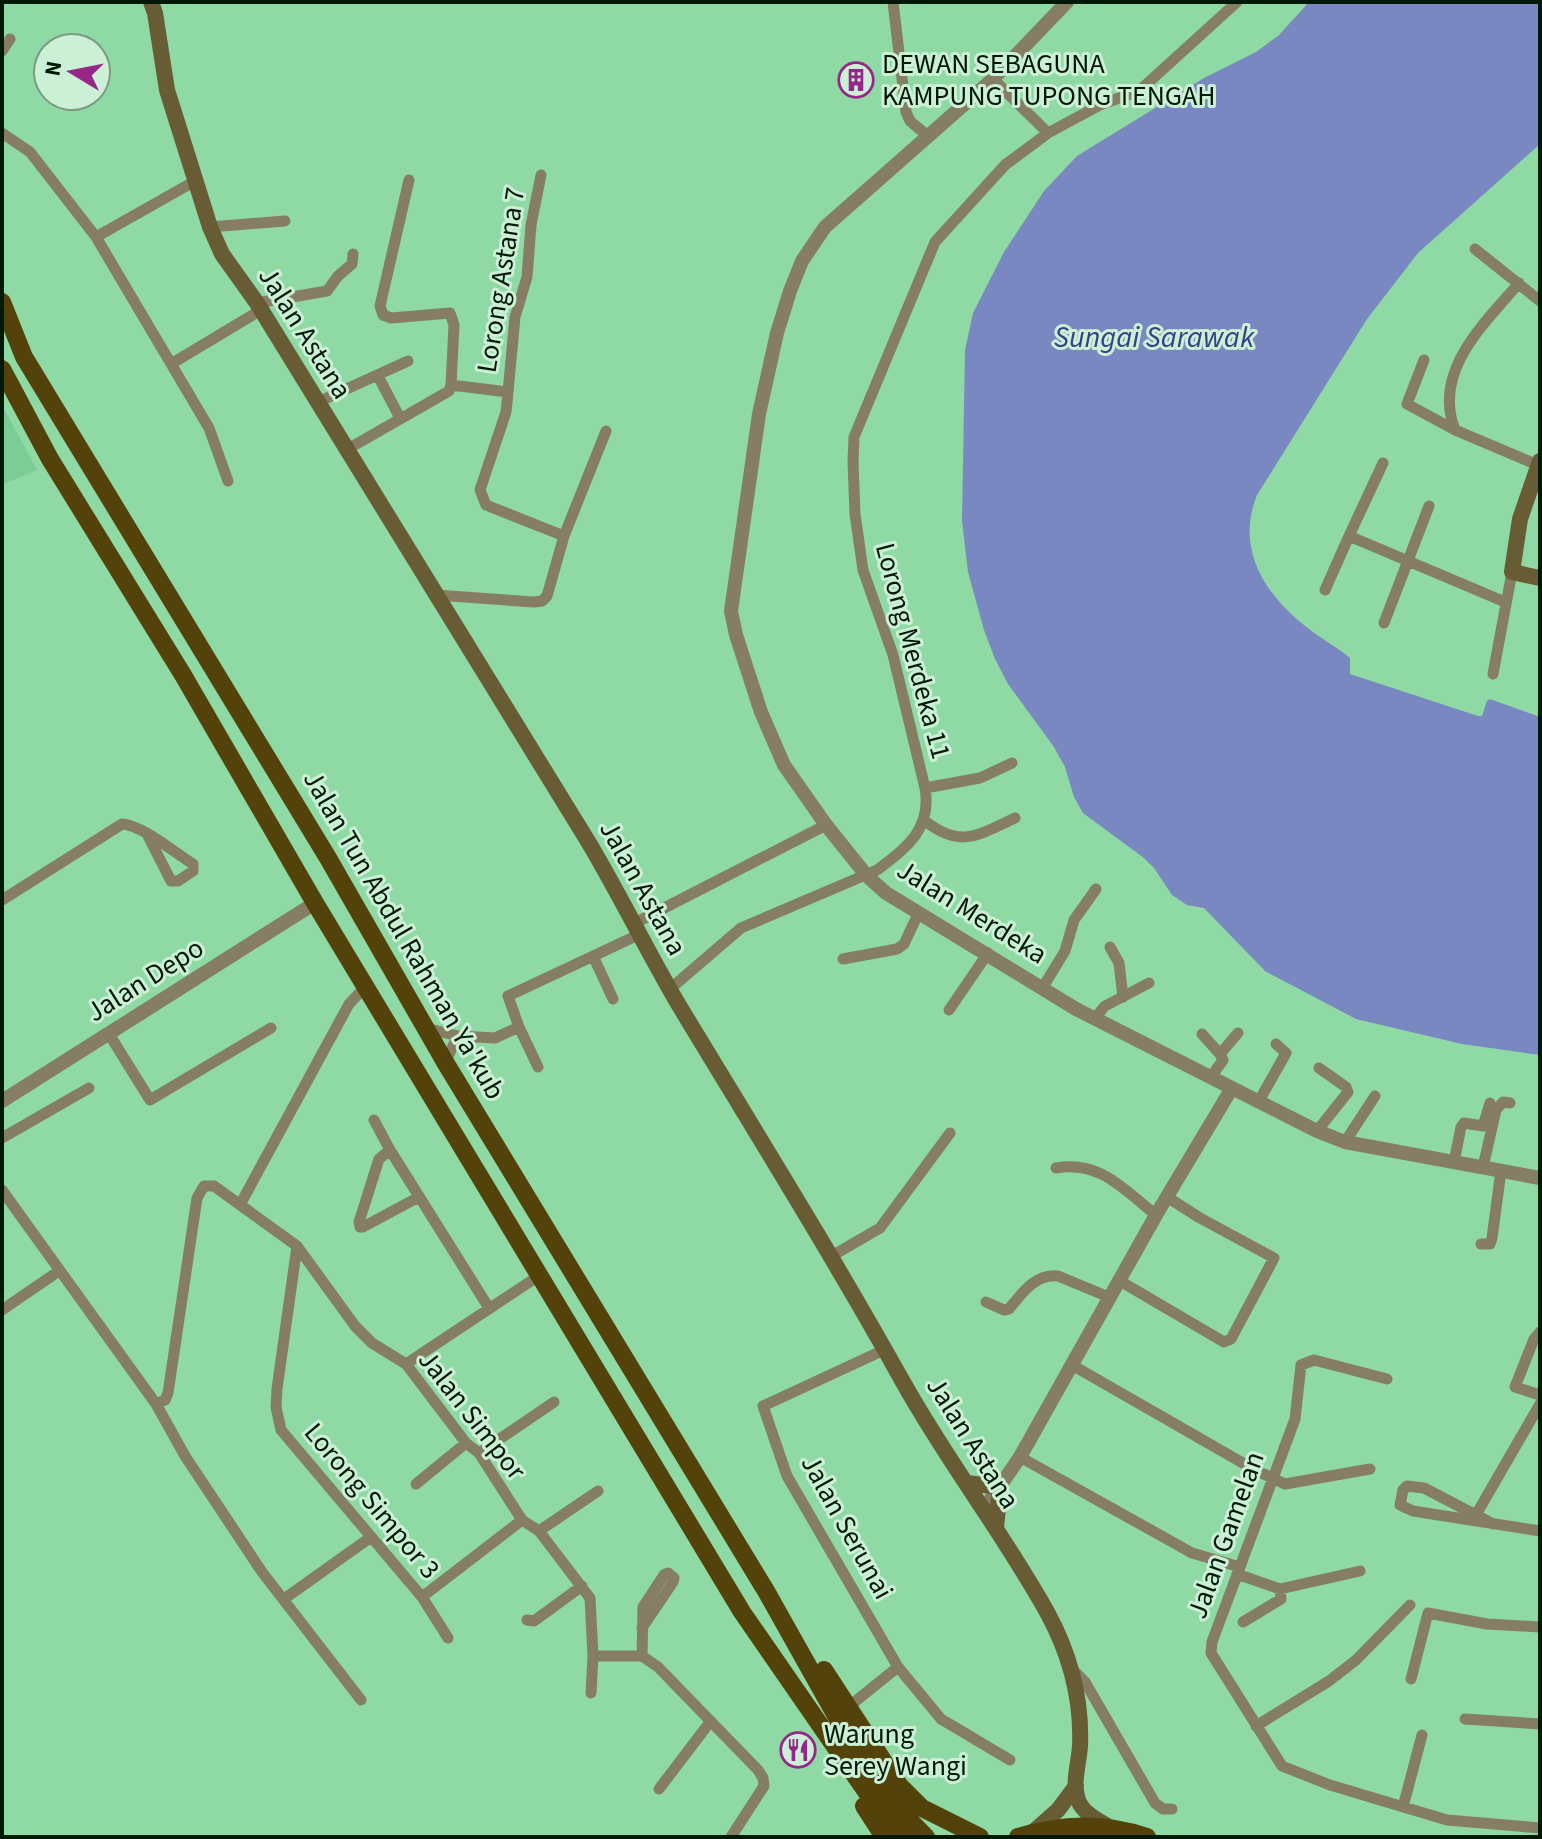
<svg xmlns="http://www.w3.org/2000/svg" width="1542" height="1839" font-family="'Source Sans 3',sans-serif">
	<rect width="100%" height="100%" fill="#8ed9a4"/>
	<path fill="#7bcd95" d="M 2,405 L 37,470 L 2,485 Z"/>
	<path fill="#7a88c1" d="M 1309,2 L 1540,2 L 1540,144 L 1418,253 L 1367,319 L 1257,495 C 1235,549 1265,596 1309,629 C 1322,639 1337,647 1350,658 L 1350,674 L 1478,716 L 1482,716 L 1487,701 L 1490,699 L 1540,717 L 1540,1055 L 1462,1044 L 1356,1019 L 1265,971 L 1204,908 L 1187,905 L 1172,895 L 1154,868 L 1144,858 L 1083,813 L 1074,797 L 1065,767 L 1054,747 L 1008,684 L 995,659 L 984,630 L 968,572 L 962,521 L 965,350 L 973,313 L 1004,252 L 1044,191 L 1077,156 L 1204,78 L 1256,52 L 1279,35 Z"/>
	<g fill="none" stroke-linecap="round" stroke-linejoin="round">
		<path stroke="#867e64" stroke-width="11" d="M 893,2 L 906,112 L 910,121 L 929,137
			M 2,51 L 10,39
			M 993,79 L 1048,133
			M 2,133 L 30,152 L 96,237 L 209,428 L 228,481
			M 409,180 L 380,306 L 383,315 L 391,318 L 450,313 L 454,325 L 451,385
			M 210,227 L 285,221
			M 96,237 L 195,181
			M 1475,249 L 1540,301
			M 257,303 L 327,291 L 338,276 L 352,264 L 353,254
			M 1424,360 L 1407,404 L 1455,430 L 1540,466
			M 171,364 L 261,310
			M 378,376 L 400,418
			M 508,392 L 515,317 L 527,277 L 531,225 L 541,175
			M 318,402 L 408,361
			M 1455,430 C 1432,371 1484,324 1519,283
			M 346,450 L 449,391 L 451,385 L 508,392 L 506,412 L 480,490 L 486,505 L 564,536
			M 1383,463 L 1349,536 L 1505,602
			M 1325,590 L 1349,536
			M 436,595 L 534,602 L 542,601 L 547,596 L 564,536 L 606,431
			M 1384,623 L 1429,506
			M 1493,674 L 1512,572
			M 925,788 L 980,778 L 1012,763
			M 925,821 C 961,849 978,835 1015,818
			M 2,900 L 122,824 C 142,825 175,853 193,864 L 193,871 L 178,881 L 171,881 L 147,834
			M 633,924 L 826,825
			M 1110,947 L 1119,963 L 1123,997
			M 594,958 L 613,999
			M 843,959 L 897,949 L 904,944 L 918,914
			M 1043,987 L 1065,951 L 1074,920 L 1096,889
			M 670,989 L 741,928 L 877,870 C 908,847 932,828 925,788 L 893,655 L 863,570 L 855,514 L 853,462 L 854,437 L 935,242 L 1005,165 L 1048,133 L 1102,104 L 1139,91 L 1237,2
			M 949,1010 L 988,953
			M 1094,1019 L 1105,1006 L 1149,983
			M 519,1027 L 538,1067
			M 426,1028 L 458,1036 L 495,1038 L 519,1027 L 508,996 L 638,935
			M 109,1034 L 150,1100 L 271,1028
			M 1202,1034 L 1220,1054 L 1223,1060 L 1211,1077
			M 1220,1054 L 1238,1033
			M 445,1062 L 458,1036
			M 1259,1101 L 1286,1053 L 1276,1044
			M 374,1120 L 390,1150 L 489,1308
			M 1317,1131 L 1348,1092 L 1346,1087 L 1319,1068
			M 2,1138 L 89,1088
			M 1345,1142 L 1375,1096
			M 390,1150 L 379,1159 L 359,1222 L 360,1227 L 363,1227 L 419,1197
			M 1454,1162 L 1461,1127 L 1464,1123 L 1483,1126 L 1490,1103
			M 1483,1167 L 1496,1110 L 1503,1102 L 1510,1103
			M 1056,1168 C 1100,1160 1124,1190 1156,1215
			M 2,1190 L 156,1404 L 185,1456 L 262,1572 L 361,1700
			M 241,1203 L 349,1004 L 366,986
			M 1481,1244 L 1490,1244 L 1492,1238 L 1501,1171
			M 297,1246 L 277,1389 L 276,1407 L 281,1430 L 422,1597 L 448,1638
			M 830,1257 L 880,1228 L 950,1133
			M 1120,1281 L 1224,1342 L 1231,1339 L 1274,1258 L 1200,1218 L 1167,1197
			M 986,1302 L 1004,1310 L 1009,1309 C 1022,1293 1035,1274 1058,1276 L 1111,1298
			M 2,1310 L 59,1271
			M 1540,1332 L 1534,1339 L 1515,1387 L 1540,1395
			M 886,1349 L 763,1406 L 787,1476 L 898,1667 L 941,1719 L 1010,1760
			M 406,1364 L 540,1275
			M 1072,1365 L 1255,1470 L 1285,1484 L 1370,1469
			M 1387,1379 L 1314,1360 L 1301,1365 L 1295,1419 L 1212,1642 L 1211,1653 L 1282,1766 L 1330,1785 L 1447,1820 L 1540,1828
			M 156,1404 L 165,1400 L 168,1393 L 197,1198 L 204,1186 L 214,1186 L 297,1246 L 355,1326 L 372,1343 L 406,1364 L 466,1443 L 479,1453 L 522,1520 L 539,1531 L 590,1598 L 593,1656 L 591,1693
			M 479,1453 L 554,1402
			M 1020,1457 L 1192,1553 L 1240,1567
			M 416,1484 L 466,1443
			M 1477,1513 L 1540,1404
			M 1493,1524 L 1424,1488 L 1407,1486 L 1403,1490 L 1400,1505 L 1413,1511 L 1540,1531
			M 539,1531 L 598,1491
			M 1237,1574 L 1280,1589 L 1360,1571
			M 422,1597 L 522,1520
			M 284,1599 L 371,1537
			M 527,1620 L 534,1621 L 582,1586
			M 1243,1622 L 1281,1599 L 1280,1589
			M 642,1628 L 673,1582 L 674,1578 L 668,1573 L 664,1575 L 643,1607 L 642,1656
			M 593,1656 L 642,1656 L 658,1667 L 758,1770 L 763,1778 L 764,1786 L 731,1837
			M 1072,1669 L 1085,1682 L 1155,1803 L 1163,1809 L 1172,1809
			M 1411,1679 L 1428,1613 L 1487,1624 L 1540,1627
			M 847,1708 L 898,1667
			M 1465,1719 L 1540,1724
			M 1256,1726 L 1329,1681 L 1356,1660 L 1410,1605
			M 659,1789 L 710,1722
			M 1403,1807 L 1422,1735"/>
		<path stroke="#867e64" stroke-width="14" d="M 1232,1088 L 1317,1131 L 1345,1142 L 1540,1178
			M 2,1101 L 315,903
			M 984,1509 L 1020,1457 L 1156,1215 L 1232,1088 L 1076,1009 L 886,893 L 867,876 L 826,825 L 784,765 L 761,712 L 736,635 L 731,611 L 759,414 L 777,333 L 790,291 L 802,261 L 825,227 L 993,79 L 1067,2"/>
		<path stroke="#685c34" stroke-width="16" d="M 151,2 L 155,13 L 167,90 L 210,227 L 222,254 L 257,303 L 589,843 C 620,895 646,949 677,1002 C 753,1128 831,1253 903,1382 C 947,1461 1003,1533 1047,1612 C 1070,1654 1082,1698 1080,1746 C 1079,1763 1072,1783 1078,1800 C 1083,1813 1097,1820 1109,1827
			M 1540,461 L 1520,519 L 1512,572 L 1540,578
			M 967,1483 L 1000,1487 L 996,1528
			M 1032,1833 L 1058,1810 L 1076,1786"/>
		<path stroke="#53430a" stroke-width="18" d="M 2,302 L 24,357 L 328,858 L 445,1062 L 766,1591 L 853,1746 L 885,1795 L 926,1837
			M 2,369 L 50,459 L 183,675 L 315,903 L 742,1612 L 874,1803 L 906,1837
			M 824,1670 L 899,1785 L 922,1808 L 980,1837
			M 864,1806 L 884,1837
			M 1018,1837 C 1062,1824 1103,1822 1147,1837"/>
	</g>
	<defs>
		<symbol id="building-ring" viewBox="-11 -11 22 22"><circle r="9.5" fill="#ccf0d5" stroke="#952789" stroke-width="1.5"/><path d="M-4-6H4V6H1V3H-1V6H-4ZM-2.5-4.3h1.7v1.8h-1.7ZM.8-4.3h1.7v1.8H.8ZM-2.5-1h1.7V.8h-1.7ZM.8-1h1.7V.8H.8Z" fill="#952789"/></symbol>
		<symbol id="restaurant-ring" viewBox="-11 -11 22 22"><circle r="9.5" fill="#ccf0d5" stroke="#952789" stroke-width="1.5"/><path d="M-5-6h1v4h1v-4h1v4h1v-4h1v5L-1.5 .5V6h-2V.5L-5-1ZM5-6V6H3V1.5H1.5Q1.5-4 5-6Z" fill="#952789"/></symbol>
	</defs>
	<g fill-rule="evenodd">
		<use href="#building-ring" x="836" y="60" width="40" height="40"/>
		<use href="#restaurant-ring" x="778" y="1730" width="40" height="40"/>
	</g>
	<g text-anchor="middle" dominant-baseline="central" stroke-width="6" stroke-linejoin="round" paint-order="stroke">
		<g font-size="28" fill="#001907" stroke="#ccf0d5" text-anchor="start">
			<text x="882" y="64">DEWAN SEBAGUNA<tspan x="882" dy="32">KAMPUNG TUPONG TENGAH</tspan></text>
			<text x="824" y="1734">Warung<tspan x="824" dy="32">Serey Wangi</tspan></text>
		</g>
		<g font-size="28" fill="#001907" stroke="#ccf0d5">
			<text transform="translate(501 280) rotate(-81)">Lorong Astana 7</text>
			<text transform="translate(305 333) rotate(58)">Jalan Astana</text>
			<text transform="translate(913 651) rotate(75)">Lorong Merdeka 11</text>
			<text transform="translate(643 888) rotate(61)">Jalan Astana</text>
			<text transform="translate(972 912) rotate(32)">Jalan Merdeka</text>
			<text transform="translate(404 935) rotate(60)">Jalan Tun Abdul Rahman Ya'kub</text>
			<text transform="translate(145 980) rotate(-32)">Jalan Depo</text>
			<text transform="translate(472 1415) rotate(52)">Jalan Simpor</text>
			<text transform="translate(973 1443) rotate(58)">Jalan Astana</text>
			<text transform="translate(372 1501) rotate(50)">Lorong Simpor 3</text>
			<text transform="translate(847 1527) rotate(61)">Jalan Serunai</text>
			<text transform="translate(1226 1535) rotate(-70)">Jalan Gamelan</text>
		</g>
		<g font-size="30" font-style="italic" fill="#354187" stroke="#ccf0d5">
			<text x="1154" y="337">Sungai Sarawak</text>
		</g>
	</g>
	<rect width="1542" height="1839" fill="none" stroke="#001907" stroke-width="8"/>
	<g transform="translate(72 72) rotate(280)"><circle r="38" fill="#ccf0d5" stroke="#7a9a83" stroke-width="2"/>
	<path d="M0-6L14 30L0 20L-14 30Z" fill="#952789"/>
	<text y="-12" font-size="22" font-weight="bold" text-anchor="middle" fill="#001907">N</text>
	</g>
</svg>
